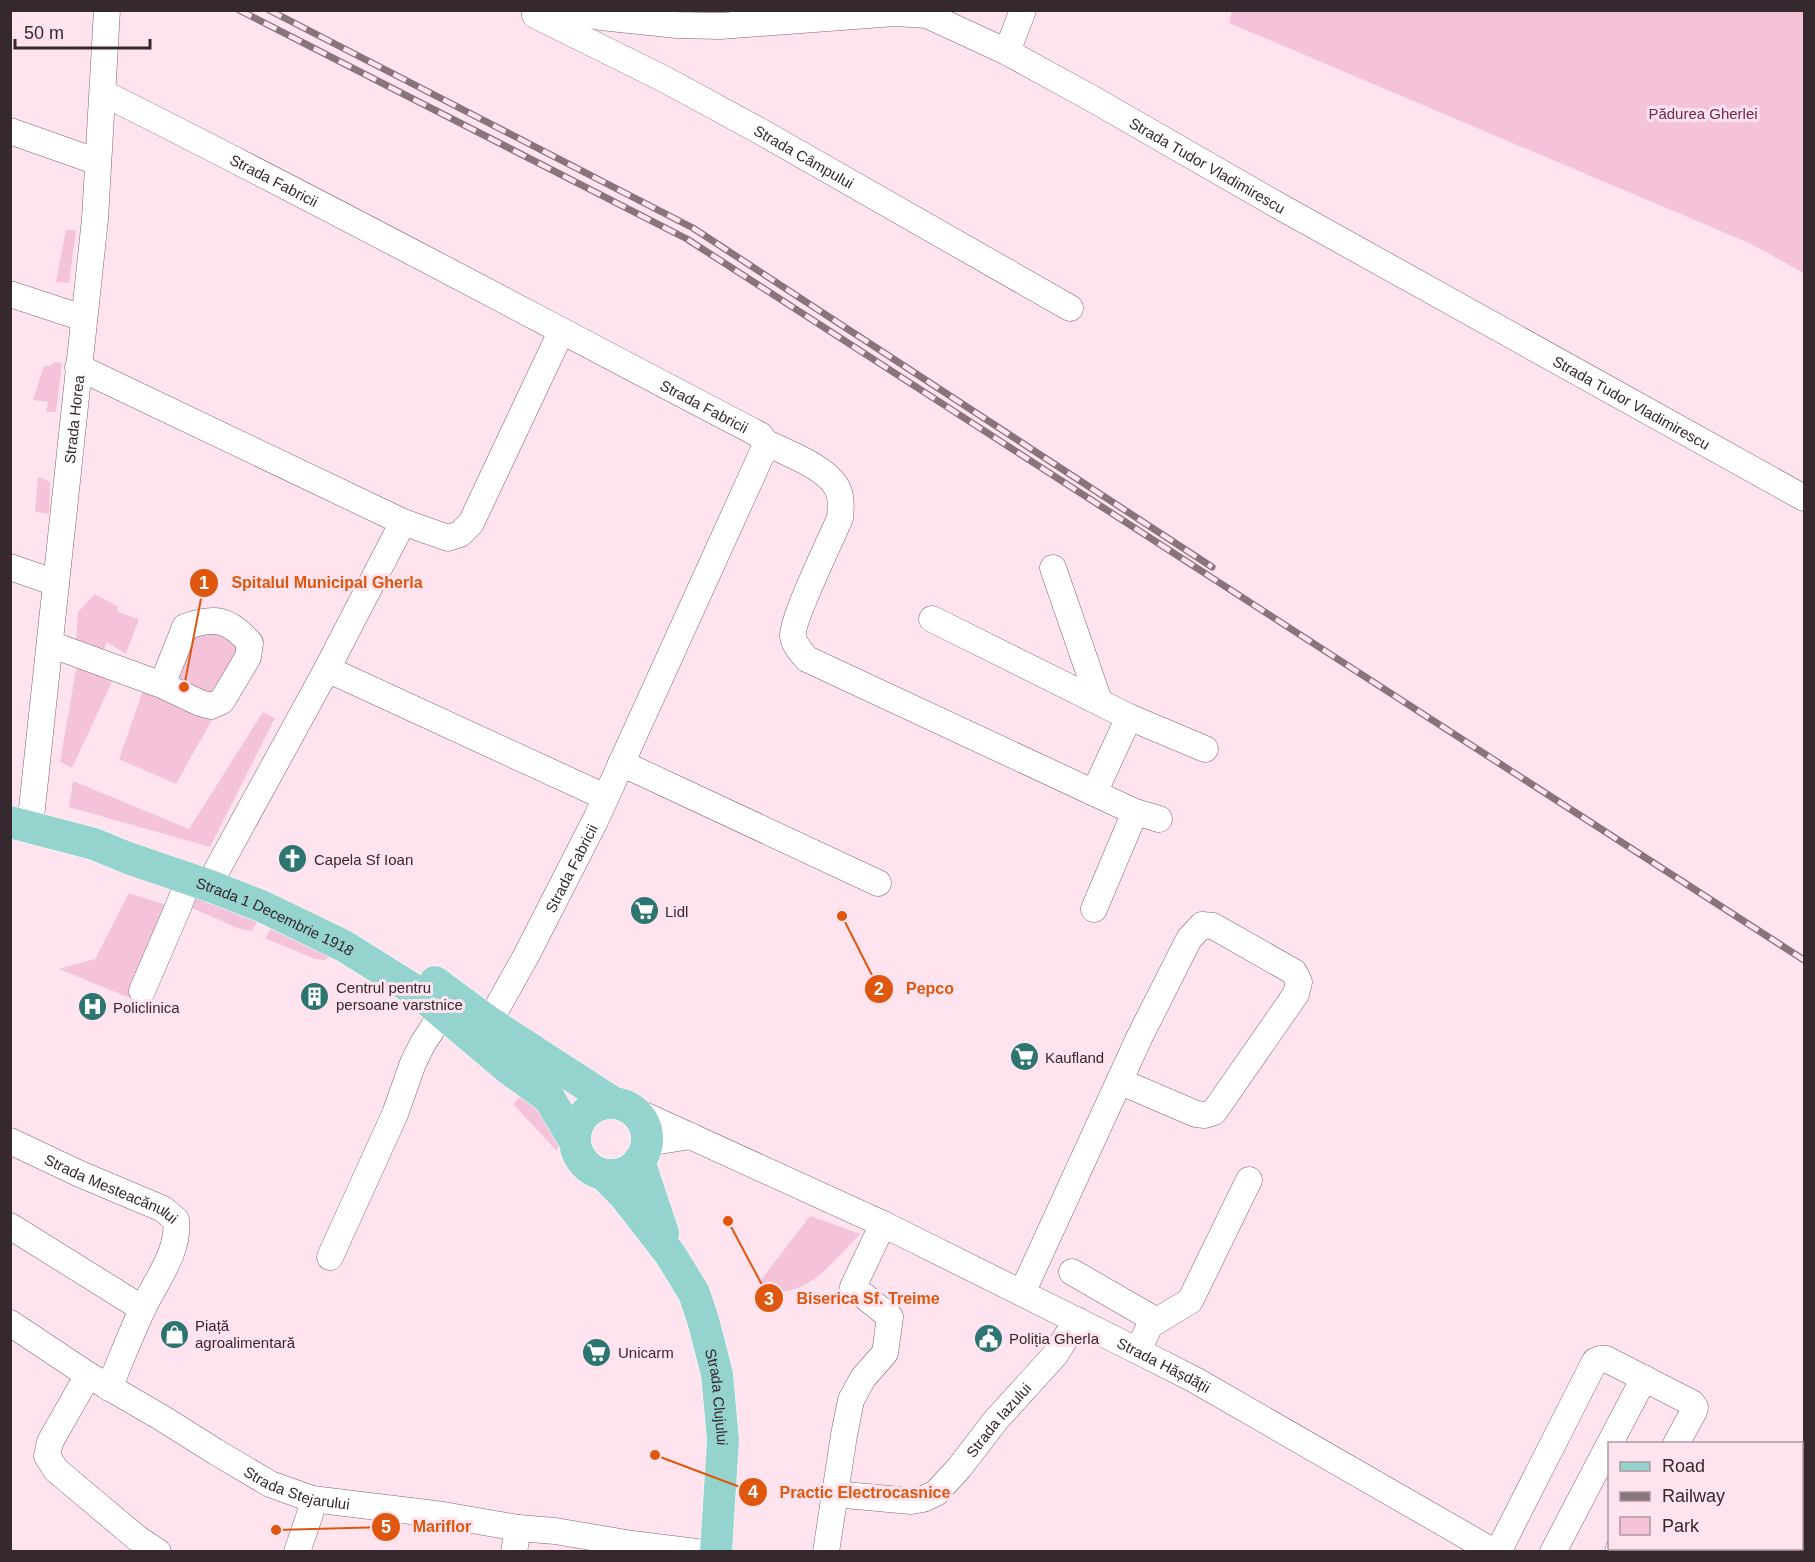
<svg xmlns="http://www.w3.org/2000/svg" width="1815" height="1562" font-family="Arial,sans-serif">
	<rect width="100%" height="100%" fill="#ffe3ef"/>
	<path fill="#f4c3d9" d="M 1232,10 L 1804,11 L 1804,273 L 1749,243 L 1229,23 Z
		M 66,230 L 76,230 L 69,283 L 56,282 Z
		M 55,362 L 62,363 L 56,412 L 46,412 L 48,402 L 33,400 L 44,366 L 50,366 Z
		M 38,477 L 50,482 L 49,514 L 35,512 Z
		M 95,594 L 117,606 L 118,612 L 139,619 L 126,654 L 107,642 L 103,652 L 76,641 L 78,612 Z
		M 224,630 L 234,642 L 239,654 L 214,700 L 213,718 L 176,784 L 119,759 L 144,688 L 192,637 Z
		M 77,664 L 112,682 L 72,768 L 60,762 Z
		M 263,712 L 275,718 L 210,847 L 69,807 L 73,781 L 189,829 Z
		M 129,893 L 172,907 L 130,998 L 59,969 L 95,959 Z
		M 195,893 L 257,910 L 257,922 L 252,931 L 240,929 L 192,908 L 186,904 Z
		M 277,919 L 330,956 L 325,960 L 315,959 L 265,938 Z
		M 528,1093 L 559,1143 L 557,1151 L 513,1104 L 523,1094 Z
		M 810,1216 L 860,1234 C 839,1255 816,1287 786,1291 C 778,1292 767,1286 758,1284 Z"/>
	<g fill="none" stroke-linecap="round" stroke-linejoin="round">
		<defs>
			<g id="minor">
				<path id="s1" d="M 563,10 L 601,17 L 677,25 L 720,26 L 895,13 L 927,15 L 1007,52 L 1091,98 L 1279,206 L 1804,498"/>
				<path id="s2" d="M 535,15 L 666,80 L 758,130 L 1070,308"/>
				<path d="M 1007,52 L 1023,10"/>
				<path id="s3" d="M 103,93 C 324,203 541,321 760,435 L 765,442 C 786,453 824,466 836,486 C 842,495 841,508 840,518 C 832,537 791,621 793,636 C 794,645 801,652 807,659 L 1135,812 L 1159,819"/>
				<path d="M 10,131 L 98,162"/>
				<path d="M 10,294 L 83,318"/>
				<path d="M 78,367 L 403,522 L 448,538 L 460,534 L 471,523 L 561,332"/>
				<path d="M 10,567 L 56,583"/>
				<path d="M 1053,568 L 1099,701"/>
				<path d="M 932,619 L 1129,717 L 1205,749"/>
				<path d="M 50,644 L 162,685 L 200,703 L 211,706 L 222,701 L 248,657 L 250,643 C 229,619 215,616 185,627 L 162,685"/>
				<path d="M 327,669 L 605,797"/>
				<path d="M 621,763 L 878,883"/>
				<path d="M 1094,793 L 1129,717"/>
				<path id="s4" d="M 30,827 L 95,219 L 107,10"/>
				<path d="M 210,886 L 218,868 L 327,669 L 403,522"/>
				<path d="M 1094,909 L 1135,812"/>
				<path d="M 142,991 L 179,905 L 189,879"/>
				<path id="s5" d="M 497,1040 L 489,1022 L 526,956 L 596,819 L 765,447 L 765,442"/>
				<path id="s6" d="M 631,1109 L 883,1224 L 1138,1351 L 1195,1380 L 1494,1552"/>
				<path id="s7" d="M 10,1141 L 80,1174 L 163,1209 L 176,1220 C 180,1252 155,1282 142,1310 C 130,1336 120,1362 109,1388"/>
				<path d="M 647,1143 L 691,1136"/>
				<path d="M 10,1226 L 143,1309"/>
				<path d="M 330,1257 L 395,1114 L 413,1063 L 423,1043 L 442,1014"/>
				<path d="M 1072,1272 L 1157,1321"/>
				<path d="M 1022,1293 L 1140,1036 L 1189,939 L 1202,925 L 1213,926 L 1294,972 L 1299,982 L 1296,994 L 1214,1112 L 1205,1115 L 1196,1114 L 1119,1081"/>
				<path id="s8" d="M 10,1323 L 88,1375 L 162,1418 L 216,1452 L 270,1484 L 312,1499 L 443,1515 L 518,1528 L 555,1531 L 632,1544 L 696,1552"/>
				<path d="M 1138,1351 L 1150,1325 L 1190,1301 L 1249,1180"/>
				<path d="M 88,1375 L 50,1442 L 47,1456 L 56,1470 L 137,1538 L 158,1552"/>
				<path d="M 1802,1488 L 1804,1483"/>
				<path id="s9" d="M 834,1494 L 911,1501 L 923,1499 L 936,1493 L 959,1468 L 996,1420 L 1055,1355 L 1077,1320"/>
				<path d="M 297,1552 L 310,1514 L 312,1499"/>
				<path d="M 514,1552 L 518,1528"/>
				<path d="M 826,1552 L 844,1435 L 851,1400 L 863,1378 L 885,1353 L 890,1317 L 853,1287 L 883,1224"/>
				<path d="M 1498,1552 L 1595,1361 L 1600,1359 L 1606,1359 L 1692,1403 L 1695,1407 L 1694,1411 L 1676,1444"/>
				<path d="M 1553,1552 L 1644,1378"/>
				<path d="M 1618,1552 L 1619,1548"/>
				<path d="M 1766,1552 L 1767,1548"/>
			</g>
			<g id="major">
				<path id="s10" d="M 10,822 L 94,844 L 128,858 L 210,886 L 259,905 L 344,946 L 419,993 L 509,1069 L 549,1098 L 574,1140"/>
				<path d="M 435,982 L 489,1022 L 612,1102"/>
				<circle cx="611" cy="1139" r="36"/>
				<path d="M 639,1161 L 663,1233"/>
				<path id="s11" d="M 604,1175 L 624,1195 L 670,1254 L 694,1293 L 703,1320 L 717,1374 L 723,1440 L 716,1552"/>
			</g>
		</defs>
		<use href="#minor" stroke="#816371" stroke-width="27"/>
		<use href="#major" stroke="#fff" stroke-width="33"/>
		<use href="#minor" stroke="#fff" stroke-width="26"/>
		<use href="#major" stroke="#94d3ce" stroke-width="32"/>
		<defs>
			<path id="rail" d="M 239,10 L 687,239 L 1804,960
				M 269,10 L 693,228 L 1212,567"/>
		</defs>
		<use href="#rail" stroke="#87747d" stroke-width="7"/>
		<use href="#rail" stroke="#ffe3ef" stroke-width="4.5" stroke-dasharray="14" stroke-linecap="butt"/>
	</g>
	<defs>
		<symbol id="church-disc" viewBox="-11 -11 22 22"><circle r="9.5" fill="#2c7570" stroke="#ffe3ef"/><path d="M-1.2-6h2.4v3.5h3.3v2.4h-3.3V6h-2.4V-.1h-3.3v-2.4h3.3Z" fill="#fff"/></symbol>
		<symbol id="supermarket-disc" viewBox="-11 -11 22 22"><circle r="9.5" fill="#2c7570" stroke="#ffe3ef"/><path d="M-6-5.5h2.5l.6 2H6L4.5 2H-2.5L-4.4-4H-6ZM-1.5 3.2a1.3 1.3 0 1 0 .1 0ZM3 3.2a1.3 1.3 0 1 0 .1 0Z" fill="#fff"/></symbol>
		<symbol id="building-disc" viewBox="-11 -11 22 22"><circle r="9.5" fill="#2c7570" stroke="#ffe3ef"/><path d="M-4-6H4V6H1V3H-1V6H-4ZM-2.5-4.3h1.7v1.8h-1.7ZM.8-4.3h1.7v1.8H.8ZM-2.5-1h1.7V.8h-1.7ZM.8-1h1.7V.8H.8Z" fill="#fff"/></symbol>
		<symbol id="hospital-disc" viewBox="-11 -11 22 22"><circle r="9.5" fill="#2c7570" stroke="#ffe3ef"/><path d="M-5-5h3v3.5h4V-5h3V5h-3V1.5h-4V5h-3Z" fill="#fff"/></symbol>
		<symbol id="shop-disc" viewBox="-11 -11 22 22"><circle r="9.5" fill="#2c7570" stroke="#ffe3ef"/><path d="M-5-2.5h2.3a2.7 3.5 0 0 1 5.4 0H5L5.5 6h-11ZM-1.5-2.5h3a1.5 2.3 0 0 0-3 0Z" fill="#fff"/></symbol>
		<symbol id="civic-disc" viewBox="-11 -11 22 22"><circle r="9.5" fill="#2c7570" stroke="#ffe3ef"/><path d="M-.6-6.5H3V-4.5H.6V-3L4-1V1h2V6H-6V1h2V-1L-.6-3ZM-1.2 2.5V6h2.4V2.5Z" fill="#fff"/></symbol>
	</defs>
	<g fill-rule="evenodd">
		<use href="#church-disc" x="276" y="842" width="33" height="33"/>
		<use href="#supermarket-disc" x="628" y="894" width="33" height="33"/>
		<use href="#building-disc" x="298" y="980" width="33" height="33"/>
		<use href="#hospital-disc" x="76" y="990" width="33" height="33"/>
		<use href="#supermarket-disc" x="1008" y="1040" width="33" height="33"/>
		<use href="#shop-disc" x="158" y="1318" width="33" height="33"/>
		<use href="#civic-disc" x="972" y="1322" width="33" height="33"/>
		<use href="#supermarket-disc" x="580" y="1336" width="33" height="33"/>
	</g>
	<g text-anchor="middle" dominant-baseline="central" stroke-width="6" stroke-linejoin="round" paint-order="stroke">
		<g font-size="15" fill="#6d294e" stroke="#ffe3ef">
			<text x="1703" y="113">Pădurea Gherlei</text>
		</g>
		<g font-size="15" fill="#35282e" stroke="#ffe3ef">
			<text stroke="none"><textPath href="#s2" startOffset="304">Strada Câmpului</textPath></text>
			<text stroke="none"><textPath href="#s1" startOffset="684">Strada Tudor Vladimirescu</textPath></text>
			<text stroke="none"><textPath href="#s3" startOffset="192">Strada Fabricii</textPath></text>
			<text stroke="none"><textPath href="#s1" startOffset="1170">Strada Tudor Vladimirescu</textPath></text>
			<text stroke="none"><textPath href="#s3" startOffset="678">Strada Fabricii</textPath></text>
			<text stroke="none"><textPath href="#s4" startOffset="410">Strada Horea</textPath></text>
			<text stroke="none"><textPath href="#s5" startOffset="194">Strada Fabricii</textPath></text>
			<text stroke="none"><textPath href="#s10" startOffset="282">Strada 1 Decembrie 1918</textPath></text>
			<text stroke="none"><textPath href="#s7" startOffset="112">Strada Mesteacănului</textPath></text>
			<text stroke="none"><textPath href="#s6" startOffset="591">Strada Hășdății</textPath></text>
			<text stroke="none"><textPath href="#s11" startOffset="256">Strada Clujului</textPath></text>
			<text stroke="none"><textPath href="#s9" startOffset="200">Strada Iazului</textPath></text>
			<text stroke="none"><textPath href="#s8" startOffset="333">Strada Stejarului</textPath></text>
		</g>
		<g font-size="15" fill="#35282e" stroke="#ffe3ef" text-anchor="start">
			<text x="314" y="859">Capela Sf Ioan</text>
			<text x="665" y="911">Lidl</text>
			<text x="336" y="987">Centrul pentru<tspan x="336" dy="17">persoane varstnice</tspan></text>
			<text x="113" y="1007">Policlinica</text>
			<text x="1045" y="1057">Kaufland</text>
			<text x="195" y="1325">Piață<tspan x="195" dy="17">agroalimentară</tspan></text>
			<text x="1009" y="1338">Poliția Gherla</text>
			<text x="618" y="1352">Unicarm</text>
		</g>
	</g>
	<path fill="none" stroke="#df570e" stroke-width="2" d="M184 687L204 583M842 916L879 989M728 1221L769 1298M655 1455L753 1492M276 1530L386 1527"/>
	<g fill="#df570e" stroke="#ffe3ef" stroke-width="2">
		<circle cx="184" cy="687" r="6"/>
		<circle cx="842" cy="916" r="6"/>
		<circle cx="728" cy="1221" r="6"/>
		<circle cx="655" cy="1455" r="6"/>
		<circle cx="276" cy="1530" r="6"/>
		<circle cx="204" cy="583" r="15"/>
		<circle cx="879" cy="989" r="15"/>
		<circle cx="769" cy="1298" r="15"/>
		<circle cx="753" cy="1492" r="15"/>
		<circle cx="386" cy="1527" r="15"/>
	</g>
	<g font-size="18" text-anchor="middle" font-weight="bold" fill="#fff">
		<text x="204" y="589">1</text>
		<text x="879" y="995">2</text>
		<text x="769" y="1305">3</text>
		<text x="753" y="1498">4</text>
		<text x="386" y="1533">5</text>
	</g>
	<g font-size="16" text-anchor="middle" font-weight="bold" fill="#df570e" stroke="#ffe3ef" stroke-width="6" stroke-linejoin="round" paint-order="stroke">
		<text x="327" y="588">Spitalul Municipal Gherla</text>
		<text x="930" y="994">Pepco</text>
		<text x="868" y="1304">Biserica Sf. Treime</text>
		<text x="865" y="1498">Practic Electrocasnice</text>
		<text x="442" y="1532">Mariflor</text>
	</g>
	<rect width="1815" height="1562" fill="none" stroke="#35282e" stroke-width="24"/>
	<rect x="1608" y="1442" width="195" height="108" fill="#ffe3ef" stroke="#ae98a2" stroke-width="1.5"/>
	<rect x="1620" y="1462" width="30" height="9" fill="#94d3ce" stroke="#ae98a2" stroke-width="1.5"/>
	<text x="1662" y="1472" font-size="18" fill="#35282e">Road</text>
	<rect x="1620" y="1492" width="30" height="9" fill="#87747d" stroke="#ae98a2" stroke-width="1.5"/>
	<text x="1662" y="1502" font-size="18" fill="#35282e">Railway</text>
	<rect x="1620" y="1517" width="30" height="18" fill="#f4c3d9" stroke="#ae98a2" stroke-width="1.5"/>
	<text x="1662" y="1532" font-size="18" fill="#35282e">Park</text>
	<path d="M15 39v9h135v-9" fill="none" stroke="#35282e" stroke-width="3"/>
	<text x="24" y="39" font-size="18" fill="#35282e" stroke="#ffe3ef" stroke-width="4.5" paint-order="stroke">50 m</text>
</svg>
